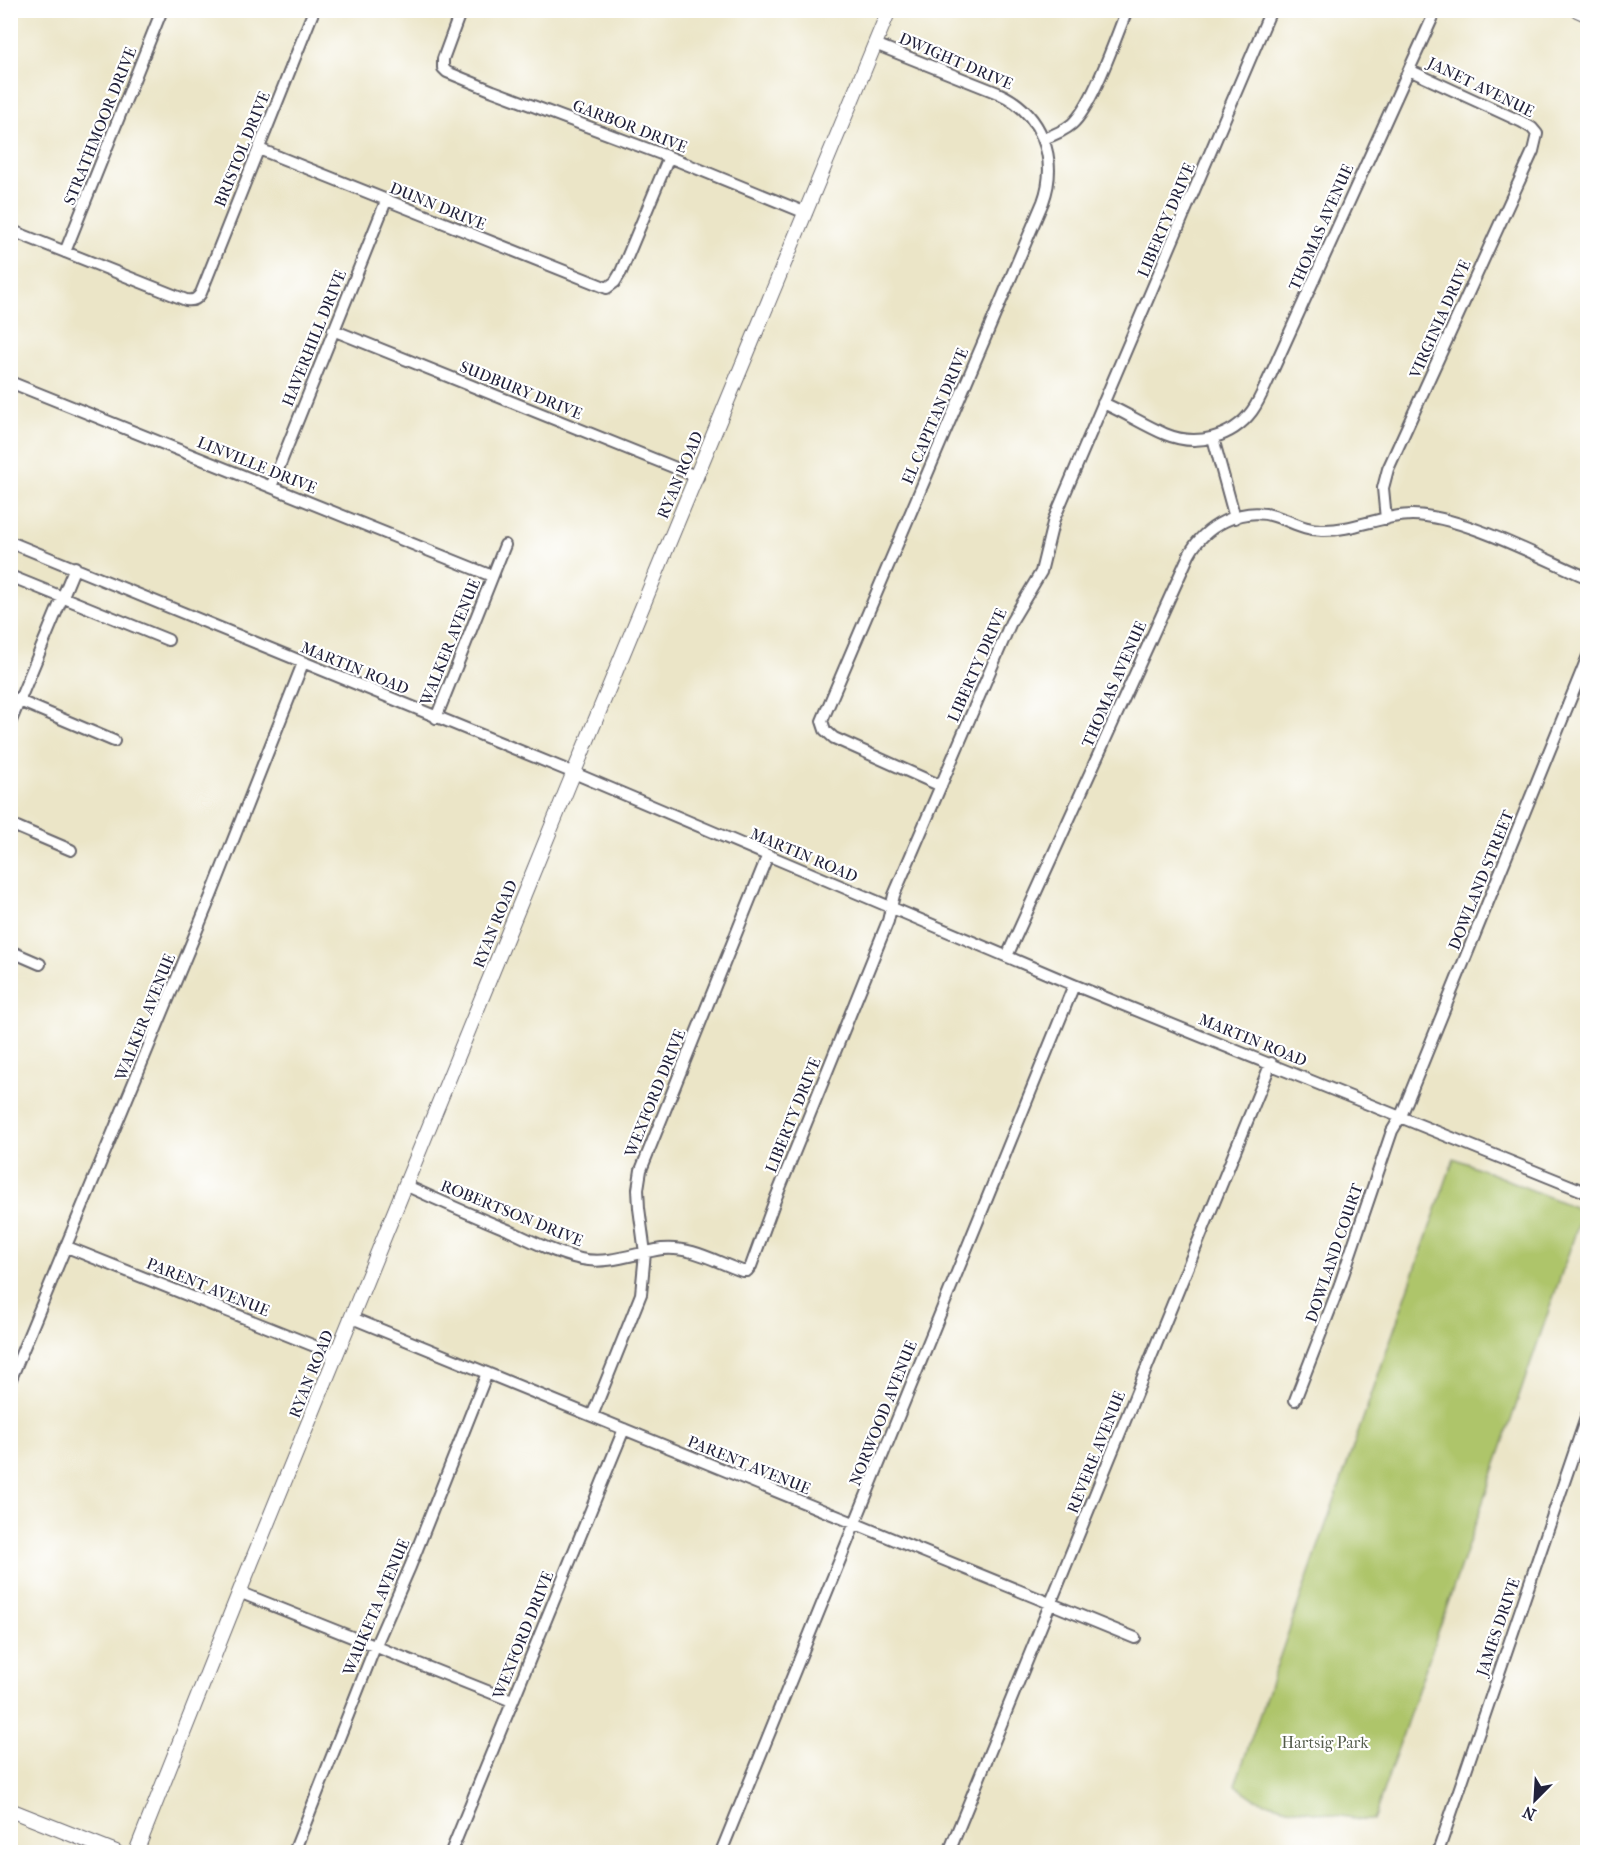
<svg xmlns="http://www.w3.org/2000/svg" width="1598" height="1863" font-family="'IM FELL French Canon',serif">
	<rect width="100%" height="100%" fill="#fff"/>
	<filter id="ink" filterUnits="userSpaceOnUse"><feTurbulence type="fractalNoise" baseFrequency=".0167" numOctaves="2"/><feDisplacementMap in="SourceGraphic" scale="12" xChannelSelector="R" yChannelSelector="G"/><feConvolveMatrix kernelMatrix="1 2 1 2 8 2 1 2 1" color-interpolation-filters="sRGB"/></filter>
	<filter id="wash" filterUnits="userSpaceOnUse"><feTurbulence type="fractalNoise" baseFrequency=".008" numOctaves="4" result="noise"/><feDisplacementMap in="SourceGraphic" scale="24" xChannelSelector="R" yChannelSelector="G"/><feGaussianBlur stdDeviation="1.35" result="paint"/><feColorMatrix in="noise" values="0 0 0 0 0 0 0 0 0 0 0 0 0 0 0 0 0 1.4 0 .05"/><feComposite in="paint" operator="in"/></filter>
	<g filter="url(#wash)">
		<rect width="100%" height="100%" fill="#ebe5c7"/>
		<path fill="#aec56a" stroke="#687452" stroke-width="1.5" d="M 1454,1158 L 1583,1211 L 1373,1821 L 1288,1808 L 1255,1799 L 1235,1785 Z"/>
	</g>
	<g filter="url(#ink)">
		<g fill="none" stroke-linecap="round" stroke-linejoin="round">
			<defs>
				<path id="minor" d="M 461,10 L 443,59 L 443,68 L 447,72 L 493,91 L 669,157 L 806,213
					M 875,44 L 998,93 C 1041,112 1059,158 1043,202 L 822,721 L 825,730 L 834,738 L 941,786
					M 1043,139 C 1054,135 1064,131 1072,124 C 1093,105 1115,39 1127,10
					M 259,149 L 607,288 L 615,282 L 621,272 L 669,157
					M 10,230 L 186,300 C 194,301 197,299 201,293 L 314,10
					M 65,252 L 162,10
					M 333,330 L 698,477
					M 10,382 L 492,576
					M 1103,403 C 1124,412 1144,425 1165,434 C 1196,447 1232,438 1252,411 C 1260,400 1265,386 1271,374 L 1436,10
					M 1213,438 L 1235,518
					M 271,487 L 386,201
					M 1386,519 L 1383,488 L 1388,469 L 1533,151 L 1537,134 L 1532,128 L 1522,122 L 1409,70
					M 10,542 L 574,773 L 1074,985 L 1588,1193
					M 10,576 L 168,640
					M 10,697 L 114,741
					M 436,718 L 505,545
					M 10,723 L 75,567
					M 10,824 L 71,850
					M 10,951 L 40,964
					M 1007,956 L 1189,555 C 1204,526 1242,506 1274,516 C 1291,521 1304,530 1322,530 C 1353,531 1381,515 1412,515 C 1461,515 1541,558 1588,578
					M 407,1186 C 440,1201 474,1216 508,1230 C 531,1241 555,1253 581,1259 C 608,1265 635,1253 662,1249 C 691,1246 716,1262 742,1271 L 747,1271 L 751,1266 L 775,1200 L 888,921 L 894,895 L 1011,622 L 1041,572 L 1054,519 L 1271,10
					M 67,1247 L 337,1355
					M 352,1318 L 1135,1638
					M 10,1381 L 211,896 L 303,663
					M 1295,1400 L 1340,1284 L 1392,1131 L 1401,1116 L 1588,656
					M 592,1416 L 641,1294 L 645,1253 L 639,1208 L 638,1189 L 641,1170 L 767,857
					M 239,1592 L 512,1701
					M 294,1852 L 375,1647 L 410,1567 L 487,1373
					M 451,1852 L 624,1429
					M 721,1852 L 1074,985
					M 949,1852 L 1271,1063
					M 1438,1852 L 1588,1412"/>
				<path id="major" d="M 1577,10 L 1588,15
					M 10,1810 L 116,1852
					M 136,1852 L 245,1578 L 567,789 L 889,10"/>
			</defs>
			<use href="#minor" stroke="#68666c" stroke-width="14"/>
			<use href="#major" stroke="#68666c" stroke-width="16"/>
			<use href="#minor" stroke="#fff" stroke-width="10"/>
			<use href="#major" stroke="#fff" stroke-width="14"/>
		</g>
	</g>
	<g text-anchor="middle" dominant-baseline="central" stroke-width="4.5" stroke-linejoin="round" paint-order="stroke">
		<g font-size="16" fill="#22223b" stroke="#fff">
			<text transform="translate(956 61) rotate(23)">DWIGHT DRIVE</text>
			<text transform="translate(1481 87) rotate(26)">JANET AVENUE</text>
			<text transform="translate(100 126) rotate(-68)">STRATHMOOR DRIVE</text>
			<text transform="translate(630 126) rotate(21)">GARBOR DRIVE</text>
			<text transform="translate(242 149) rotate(-68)">BRISTOL DRIVE</text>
			<text transform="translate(438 206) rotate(22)">DUNN DRIVE</text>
			<text transform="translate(1166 220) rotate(-67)">LIBERTY DRIVE</text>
			<text transform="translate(1321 227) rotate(-66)">THOMAS AVENUE</text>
			<text transform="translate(1440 319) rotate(-66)">VIRGINIA DRIVE</text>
			<text transform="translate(314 338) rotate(-68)">HAVERHILL DRIVE</text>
			<text transform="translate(521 390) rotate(22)">SUDBURY DRIVE</text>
			<text transform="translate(935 416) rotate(-67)">EL CAPITAN DRIVE</text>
			<text transform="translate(257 465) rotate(22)">LINVILLE DRIVE</text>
			<text transform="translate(680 475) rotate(-67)">RYAN ROAD</text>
			<text transform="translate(450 642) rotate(-68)">WALKER AVENUE</text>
			<text transform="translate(977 665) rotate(-66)">LIBERTY DRIVE</text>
			<text transform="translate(355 668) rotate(22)">MARTIN ROAD</text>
			<text transform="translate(1114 684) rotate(-66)">THOMAS AVENUE</text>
			<text transform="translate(804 855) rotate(23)">MARTIN ROAD</text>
			<text transform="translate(1481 880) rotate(-68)">DOWLAND STREET</text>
			<text transform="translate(495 924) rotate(-68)">RYAN ROAD</text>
			<text transform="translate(145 1017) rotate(-68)">WALKER AVENUE</text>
			<text transform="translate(1253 1040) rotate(22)">MARTIN ROAD</text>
			<text transform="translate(655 1093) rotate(-68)">WEXFORD DRIVE</text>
			<text transform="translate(793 1115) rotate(-68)">LIBERTY DRIVE</text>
			<text transform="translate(512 1213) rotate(22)">ROBERTSON DRIVE</text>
			<text transform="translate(1334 1253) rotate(-71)">DOWLAND COURT</text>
			<text transform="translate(208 1287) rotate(22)">PARENT AVENUE</text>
			<text transform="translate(311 1374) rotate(-68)">RYAN ROAD</text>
			<text transform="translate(883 1413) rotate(-68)">NORWOOD AVENUE</text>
			<text transform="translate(1096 1452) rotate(-68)">REVERE AVENUE</text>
			<text transform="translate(749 1465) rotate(22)">PARENT AVENUE</text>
			<text transform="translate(376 1607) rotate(-67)">WAUKETA AVENUE</text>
			<text transform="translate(1498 1627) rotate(-71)">JAMES DRIVE</text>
			<text transform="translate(523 1635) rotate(-68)">WEXFORD DRIVE</text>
		</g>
		<g font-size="16" fill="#535b4b" stroke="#fff">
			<text x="1325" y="1742">Hartsig Park</text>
		</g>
	</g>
	<rect width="1598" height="1863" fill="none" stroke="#fff" stroke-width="36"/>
	<g transform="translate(1535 1800) rotate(204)" stroke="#ffffff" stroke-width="4.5" paint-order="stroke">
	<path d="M0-4.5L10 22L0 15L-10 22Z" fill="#22223b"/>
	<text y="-9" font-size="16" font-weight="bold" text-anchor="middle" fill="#22223b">N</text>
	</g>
</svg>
